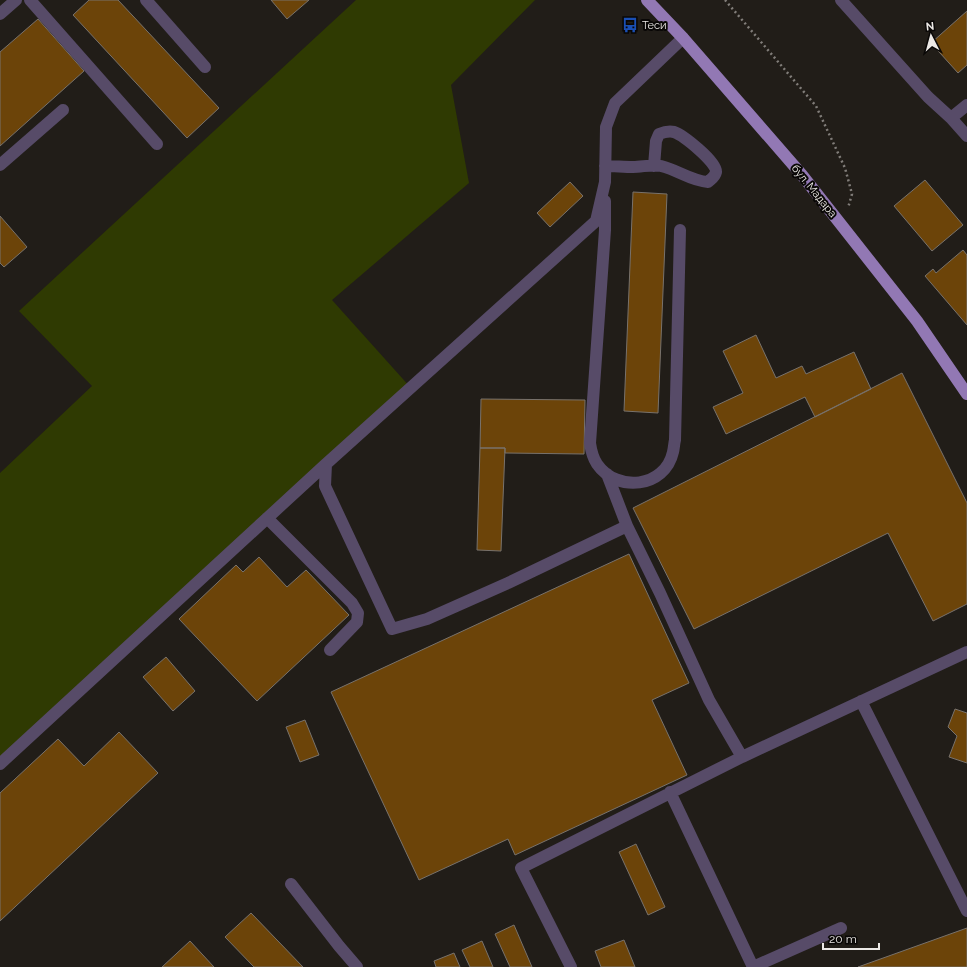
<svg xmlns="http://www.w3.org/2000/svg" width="967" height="967" font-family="Raleway,sans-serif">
	<rect width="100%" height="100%" fill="#211d18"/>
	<path fill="#2f3a02" d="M 356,0 L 535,0 L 451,85 L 469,183 L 332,300 L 411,388 L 0,764 L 0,473 L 92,386 L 19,311 Z"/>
	<path fill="#6c4409" stroke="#78726c" d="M 89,0 L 118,0 L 219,108 L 187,138 L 73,15 Z
		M 271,0 L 309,0 L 287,19 Z
		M 967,11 L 967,65 L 958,73 L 931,43 Z
		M 38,19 L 84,71 L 0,146 L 0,52 Z
		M 925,180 L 963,225 L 932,251 L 894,206 Z
		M 570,182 L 583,196 L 550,227 L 537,213 Z
		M 633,192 L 667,194 L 658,413 L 624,411 Z
		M 0,216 L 27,247 L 4,267 L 0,263 Z
		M 963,250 L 967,255 L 967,325 L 925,276 L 933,269 L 936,273 Z
		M 756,335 L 776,378 L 802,366 L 806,374 L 854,352 L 871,389 L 815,417 L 805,397 L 726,434 L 713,407 L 743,393 L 723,351 Z
		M 902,373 L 967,503 L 967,604 L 933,621 L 888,533 L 694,629 L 633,508 Z
		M 481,399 L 585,400 L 584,454 L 505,453 L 505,448 L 480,448 Z
		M 480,448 L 505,448 L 501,551 L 477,550 Z
		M 629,554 L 689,683 L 652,700 L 687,775 L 515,855 L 508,839 L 419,880 L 331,692 Z
		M 259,557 L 287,587 L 306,570 L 349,615 L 257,701 L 179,619 L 236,565 L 243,572 Z
		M 166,657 L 195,691 L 173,711 L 143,677 Z
		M 955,709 L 967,713 L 967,763 L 949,757 L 957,736 L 948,727 Z
		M 305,720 L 319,755 L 300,762 L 286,727 Z
		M 119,732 L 158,773 L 0,921 L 0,793 L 58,739 L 84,766 Z
		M 636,844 L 665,907 L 648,915 L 619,852 Z
		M 251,913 L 303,967 L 254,967 L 225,937 Z
		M 514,925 L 532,967 L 510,967 L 495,934 Z
		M 967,928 L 967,967 L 858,967 Z
		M 624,940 L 635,967 L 601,967 L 595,951 Z
		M 190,941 L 214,967 L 162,967 Z
		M 482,941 L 493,967 L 470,967 L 462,950 Z
		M 454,953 L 460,967 L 436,967 L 434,961 Z"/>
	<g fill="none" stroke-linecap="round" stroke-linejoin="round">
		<path stroke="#817d79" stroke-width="2.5" stroke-dasharray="2 3" stroke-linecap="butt" d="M 725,0 L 816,106 L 845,168 L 852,194 L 848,208"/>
		<path stroke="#574b68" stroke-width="12" d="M 30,0 L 157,144
			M 146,0 L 205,67
			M 841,0 L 928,97 L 951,118 L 967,105
			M 0,14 L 16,0
			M 951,118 L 967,136
			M 0,165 L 63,110
			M 605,166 C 614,166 624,167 633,167 C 642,167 653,164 661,166 C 678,170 691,181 708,182 C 711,179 715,177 716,172 C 717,162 683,135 674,132 C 669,131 664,132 659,134 L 656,141 L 654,166
			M 605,201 L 605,230 L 590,443 C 591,450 593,458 597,464 C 617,493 665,488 673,452 C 674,448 674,444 675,440 L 680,230
			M 607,474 L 627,526 L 660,593 L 709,700 L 742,757
			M 267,518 L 352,603 L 358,613 L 357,622 L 330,650
			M 627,526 L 508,583 L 427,619 L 392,629 L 325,486 L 326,464 L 596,221 L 605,182 L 606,127 L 615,103 L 683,38
			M 861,701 L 967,911
			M 0,764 L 326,464
			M 670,792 L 753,967
			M 291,884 L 339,946 L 357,967
			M 571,967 L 521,868 L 742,757 L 967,652
			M 753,967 L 841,928"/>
		<path stroke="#9278b4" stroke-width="12" d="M 647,0 L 683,38 L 802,175 L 917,321 L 967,394"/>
	</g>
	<defs>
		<symbol id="bus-bare" viewBox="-9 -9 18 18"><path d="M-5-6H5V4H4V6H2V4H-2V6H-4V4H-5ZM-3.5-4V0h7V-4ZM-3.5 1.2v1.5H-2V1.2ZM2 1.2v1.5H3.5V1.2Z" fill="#1a4fb4" stroke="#090706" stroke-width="2.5" paint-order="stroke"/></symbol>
	</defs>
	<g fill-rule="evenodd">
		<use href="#bus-bare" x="619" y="14" width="22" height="22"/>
	</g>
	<g text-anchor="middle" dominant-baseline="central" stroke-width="4" stroke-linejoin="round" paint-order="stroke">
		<g font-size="11" fill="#ece9e6" stroke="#090706" text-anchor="start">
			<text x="642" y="25">Теси</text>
		</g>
		<g font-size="11" fill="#ece9e6" stroke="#090706">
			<text transform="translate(814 191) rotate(51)">бул. Мадара</text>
		</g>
	</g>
	<g transform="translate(931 36) rotate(354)" stroke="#090706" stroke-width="3" paint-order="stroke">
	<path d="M0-3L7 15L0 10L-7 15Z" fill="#ece9e6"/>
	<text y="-6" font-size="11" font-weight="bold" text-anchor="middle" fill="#ece9e6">N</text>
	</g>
	<path d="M823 943v6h56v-6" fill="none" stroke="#ece9e6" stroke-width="2"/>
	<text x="829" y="943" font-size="12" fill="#ece9e6" stroke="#090706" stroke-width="3" paint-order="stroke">20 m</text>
</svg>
